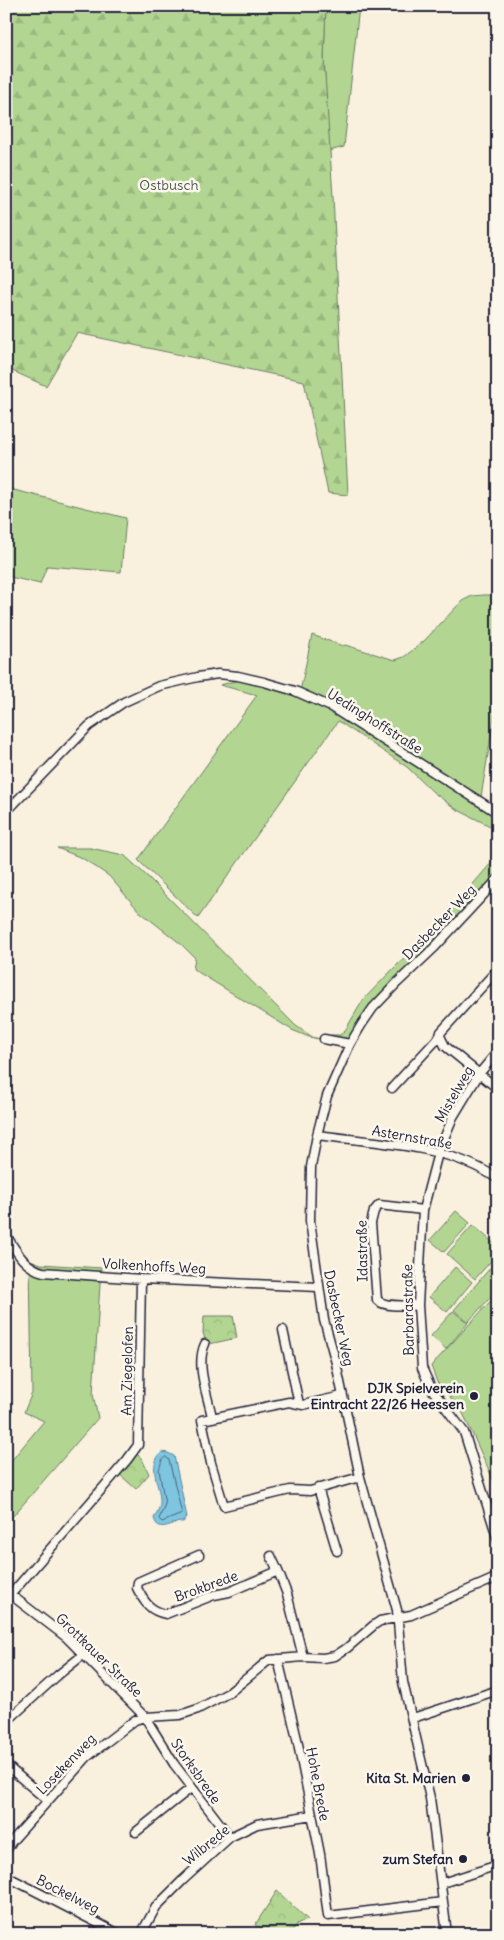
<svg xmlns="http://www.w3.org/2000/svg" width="504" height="1940" font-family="Delius,sans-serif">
	<defs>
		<pattern id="forest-firs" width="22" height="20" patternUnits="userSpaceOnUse" patternTransform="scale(1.25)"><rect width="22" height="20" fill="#b2d691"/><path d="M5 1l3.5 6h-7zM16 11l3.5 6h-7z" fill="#99b77e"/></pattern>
		<pattern id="park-crowns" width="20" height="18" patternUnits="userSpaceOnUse" patternTransform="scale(1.25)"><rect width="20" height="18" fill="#b2d691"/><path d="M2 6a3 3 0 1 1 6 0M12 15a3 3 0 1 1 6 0" fill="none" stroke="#99b77e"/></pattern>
	</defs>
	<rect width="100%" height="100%" fill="#f9f0dd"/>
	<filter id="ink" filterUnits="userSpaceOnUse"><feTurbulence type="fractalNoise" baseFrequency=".02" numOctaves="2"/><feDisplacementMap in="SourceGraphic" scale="10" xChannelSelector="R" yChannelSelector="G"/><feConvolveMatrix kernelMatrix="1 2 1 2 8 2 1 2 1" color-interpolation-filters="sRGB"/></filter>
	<g filter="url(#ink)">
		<path fill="#b2d691" stroke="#6a7c66" d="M 326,6 L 359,6 L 344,147 L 329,151 L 324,59 Z
			M 10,489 L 126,518 L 121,572 L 47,566 L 40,584 L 6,576 L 6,510 Z
			M 484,595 L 498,595 L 498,693 L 481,797 L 498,808 L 498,830 L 456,809 L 433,792 L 407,767 L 338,721 L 198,918 L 138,860 L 257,695 L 220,685 L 239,680 L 297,694 L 301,687 L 312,635 L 343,646 L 345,645 L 395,660 L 404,657 L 424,641 L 462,601 L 472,596 Z
			M 57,848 L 90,848 L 124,855 L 148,877 L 296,1026 L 314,1038 L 339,1042 L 309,1037 L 292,1030 L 193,969 L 195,958 L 181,944 L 139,911 L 109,876 L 82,858 Z
			M 498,855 L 498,872 L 469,906 L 375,1003 L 350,1039 L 342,1040 L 329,1037 L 331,1035 L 340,1035 L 346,1029 L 363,1000 L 396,966 L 426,939 Z
			M 456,1211 L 470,1223 L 444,1252 L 430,1240 Z
			M 473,1225 L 498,1247 L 498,1253 L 475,1279 L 447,1254 Z
			M 498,1259 L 498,1289 L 468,1322 L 454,1310 Z
			M 30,1260 L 41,1264 L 101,1268 L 93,1394 L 98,1418 L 6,1524 L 6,1467 L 44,1421 L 24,1412 L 32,1393 Z
			M 455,1267 L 472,1282 L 447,1312 L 429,1297 Z
			M 498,1293 L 498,1490 L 462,1411 L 437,1382 L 431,1366 Z
			M 453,1311 L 468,1323 L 446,1349 L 431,1336 Z"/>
		<path fill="url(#forest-firs)" stroke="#6a7c66" d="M 6,6 L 326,6 L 324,59 L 333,197 L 348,495 L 328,493 L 304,381 L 77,333 L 46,386 L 6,368 Z"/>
		<path fill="url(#park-crowns)" stroke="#6a7c66" d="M 204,1316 L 233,1316 L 237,1338 L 209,1344 L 206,1342 L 203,1333 Z
			M 135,1452 L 142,1459 L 149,1474 L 136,1489 L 118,1473 Z
			M 277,1891 L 308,1920 L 298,1923 L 290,1934 L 270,1934 L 255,1925 Z"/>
		<path fill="#7ec5df" stroke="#59849d" d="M 162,1452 L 168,1453 L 174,1456 L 187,1517 L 183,1522 C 173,1521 158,1535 154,1518 C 156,1514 160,1508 160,1503 C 161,1485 146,1467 162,1452 Z"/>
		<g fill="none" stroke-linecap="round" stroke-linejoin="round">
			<path stroke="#47637d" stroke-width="1" d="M 166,1457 L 169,1460 L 182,1514 L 162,1522 L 159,1519 L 165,1504 L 159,1470 L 162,1460 Z"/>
			<defs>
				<path id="minor" d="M 6,812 L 89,726 L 124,702 L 159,686 L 198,677 L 218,674 L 238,676 L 264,682 L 295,691 L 331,707 L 498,813
					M 498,969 L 441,1032 L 440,1036 L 445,1046 L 498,1089
					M 324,1039 L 350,1044
					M 498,1051 L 479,1074 L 453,1117 L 438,1153 L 423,1210 L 418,1305 L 422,1368 L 431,1388 L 464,1432 L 498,1540
					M 392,1088 L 440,1036
					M 317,1135 C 375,1143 448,1144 498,1179
					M 6,1235 C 16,1251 24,1267 43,1272 L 141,1279 L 318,1287
					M 418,1305 C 407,1305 385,1308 377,1300 L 371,1223 L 374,1211 L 379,1205 L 423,1210
					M 283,1330 L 299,1404
					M 205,1344 C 195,1365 208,1396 212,1417
					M 342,1396 L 303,1405 L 289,1402 L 202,1420 L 211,1463 L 224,1506 L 290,1490 L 310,1491 L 360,1477
					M 318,1488 L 337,1551
					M 199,1555 L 138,1582 L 137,1588 C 144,1602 150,1611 166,1614 L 214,1595 L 229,1592 L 278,1571 L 287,1594 L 303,1657
					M 271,1556 L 278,1571
					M 11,1595 L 66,1637 L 145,1717 L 174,1764 L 230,1837
					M 6,1600 L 127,1460 L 138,1445 L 141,1279
					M 278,1659 L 297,1739 L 320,1854 L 328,1916 L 443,1902
					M 413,1718 L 498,1690
					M 6,1722 L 58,1675 L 83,1655
					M 6,1765 L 48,1801
					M 136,1832 L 191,1788
					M 6,1851 L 12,1841 L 87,1757 L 135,1720 L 145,1717 L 180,1715 L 198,1709 L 230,1692 L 269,1660 L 303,1657 L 323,1658 L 335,1656 L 347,1648 L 374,1625 L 380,1621 L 411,1615 L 498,1577
					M 6,1876 L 119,1934
					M 442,1883 L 498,1865
					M 141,1934 L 156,1907 L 183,1880 L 230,1837 L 257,1824 L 312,1815
					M 447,1934 L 430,1798 L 403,1682 L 397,1610 L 360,1477 L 336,1363 L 324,1320 L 310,1221 L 311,1167 L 317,1135 L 327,1096 L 350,1044 L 362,1024 L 373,1008 L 397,983 L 435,947 L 498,879"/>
			</defs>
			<use href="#minor" stroke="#22223b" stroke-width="11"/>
			<use href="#minor" stroke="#fbf7ec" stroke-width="8"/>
		</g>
	</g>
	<g fill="#22223b" stroke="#fbf7ec" stroke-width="2">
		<circle cx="474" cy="1396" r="5"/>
		<circle cx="466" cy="1778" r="5"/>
		<circle cx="463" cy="1859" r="5"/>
	</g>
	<g text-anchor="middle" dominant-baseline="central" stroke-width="5" stroke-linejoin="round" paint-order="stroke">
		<g font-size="14" fill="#4d5855" stroke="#fbf7ec">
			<text x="169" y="185">Ostbusch</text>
		</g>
		<g font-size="14" fill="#22223b" stroke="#fbf7ec">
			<text transform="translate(375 721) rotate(32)">Uedinghoffstraße</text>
			<text transform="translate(439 922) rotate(-46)">Dasbecker Weg</text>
			<text transform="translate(454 1094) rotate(-60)">Mistelweg</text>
			<text transform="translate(412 1137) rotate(10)">Asternstraße</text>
			<text transform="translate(362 1251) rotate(-91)">Idastraße</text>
			<text transform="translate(154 1266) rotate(3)">Volkenhoffs Weg</text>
			<text transform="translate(408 1310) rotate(-91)">Barbarastraße</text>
			<text transform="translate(339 1318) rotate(78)">Dasbecker Weg</text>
			<text transform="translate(127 1371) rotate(-89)">Am Ziegelofen</text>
			<text transform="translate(206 1586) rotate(-20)">Brokbrede</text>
			<text transform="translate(99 1655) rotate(44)">Grottkauer Straße</text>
			<text transform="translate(66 1764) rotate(-46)">Losekenweg</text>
			<text transform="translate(196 1771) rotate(55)">Storksbrede</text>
			<text transform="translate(318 1784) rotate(79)">Hohe Brede</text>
			<text transform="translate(206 1845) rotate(-39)">Wilbrede</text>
			<text transform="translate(68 1894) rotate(27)">Bockelweg</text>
		</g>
		<g font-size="14" font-weight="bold" fill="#22223b" stroke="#fbf7ec" text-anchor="end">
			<text x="464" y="1388">DJK Spielverein<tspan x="464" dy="16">Eintracht 22/26 Heessen</tspan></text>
			<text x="456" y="1778">Kita St. Marien</text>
			<text x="453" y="1859">zum Stefan</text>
		</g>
	</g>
	<rect width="504" height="1940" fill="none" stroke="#fbf7ec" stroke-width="25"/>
	<rect x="12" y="12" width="479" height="1915" fill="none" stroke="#22223b" stroke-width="2" filter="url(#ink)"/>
</svg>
